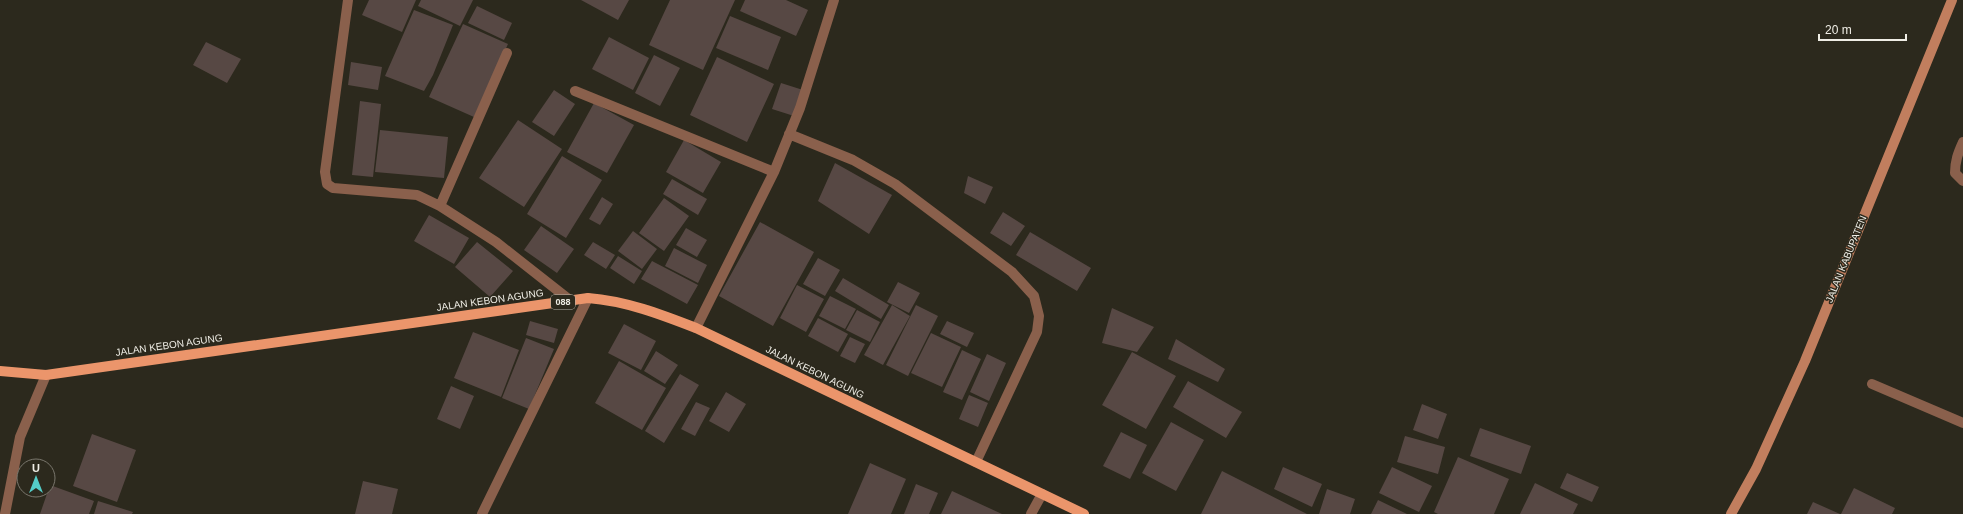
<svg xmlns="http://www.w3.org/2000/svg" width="1963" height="514" font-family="Arial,sans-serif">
	<rect width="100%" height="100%" fill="#2c291d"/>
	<path fill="#574844" d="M 369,0 L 416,0 L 402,32 L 362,15 Z
		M 421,0 L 473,0 L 460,26 L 418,6 Z
		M 581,0 L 629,0 L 618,20 Z
		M 670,0 L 735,0 L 703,70 L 649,45 Z
		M 745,0 L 786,0 L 808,10 L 796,36 L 740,11 Z
		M 477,6 L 512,23 L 504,40 L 468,23 Z
		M 414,10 L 453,25 L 433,75 L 424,91 L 385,76 Z
		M 730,16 L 781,37 L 768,70 L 716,48 Z
		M 463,24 L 508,44 L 474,117 L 429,97 Z
		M 609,37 L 649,58 L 633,90 L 592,69 Z
		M 206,42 L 241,59 L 227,83 L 193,65 Z
		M 654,55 L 680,68 L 660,106 L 635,93 Z
		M 717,57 L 774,84 L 747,142 L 690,115 Z
		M 351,62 L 382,67 L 378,90 L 348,85 Z
		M 781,83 L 803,90 L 794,116 L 772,109 Z
		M 554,90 L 575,104 L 554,136 L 532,122 Z
		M 360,101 L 381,104 L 373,177 L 352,175 Z
		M 594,103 L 634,125 L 607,173 L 567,152 Z
		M 518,120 L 562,149 L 524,207 L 479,178 Z
		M 380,130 L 448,137 L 444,178 L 375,172 Z
		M 684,140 L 721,162 L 703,193 L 666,172 Z
		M 562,156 L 602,180 L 566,238 L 527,214 Z
		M 835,163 L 892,195 L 869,234 L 818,201 Z
		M 968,176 L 993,187 L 985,204 L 964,193 Z
		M 672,179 L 707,199 L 698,215 L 663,194 Z
		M 602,197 L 613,204 L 600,225 L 589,219 Z
		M 664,198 L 689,216 L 664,251 L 639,233 Z
		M 1003,212 L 1025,226 L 1011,246 L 990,233 Z
		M 429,215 L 469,238 L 454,264 L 414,241 Z
		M 760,222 L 814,252 L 773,326 L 719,296 Z
		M 541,226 L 574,249 L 557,273 L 524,250 Z
		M 686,228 L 707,240 L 697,257 L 676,245 Z
		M 633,231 L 657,249 L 642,269 L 618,251 Z
		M 1030,232 L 1091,268 L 1077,291 L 1016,255 Z
		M 477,242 L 513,271 L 490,297 L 455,267 Z
		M 593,242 L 615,255 L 606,269 L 584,255 Z
		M 674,248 L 707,265 L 698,283 L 665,266 Z
		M 618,256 L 642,271 L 634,284 L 610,268 Z
		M 818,258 L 840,270 L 825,296 L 803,284 Z
		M 652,261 L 698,285 L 687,304 L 641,279 Z
		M 843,278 L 889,305 L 881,319 L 835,291 Z
		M 898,282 L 920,293 L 909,313 L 887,302 Z
		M 797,285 L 824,299 L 806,332 L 780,318 Z
		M 830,296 L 856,309 L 845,329 L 819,316 Z
		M 892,305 L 910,316 L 883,365 L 864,355 Z
		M 916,305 L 938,316 L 908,376 L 886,365 Z
		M 1112,308 L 1154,327 L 1137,352 L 1102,343 Z
		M 857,310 L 880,322 L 870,342 L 846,330 Z
		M 818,318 L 848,334 L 838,352 L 808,336 Z
		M 530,321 L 558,329 L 554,343 L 526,335 Z
		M 947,321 L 974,333 L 967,347 L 940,334 Z
		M 624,324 L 656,341 L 641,370 L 608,353 Z
		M 473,332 L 519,350 L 501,397 L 454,378 Z
		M 931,333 L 961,347 L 942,387 L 911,373 Z
		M 850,337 L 865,344 L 855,363 L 840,356 Z
		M 526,338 L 554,349 L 529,409 L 502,398 Z
		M 1176,339 L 1225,369 L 1218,382 L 1168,359 Z
		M 962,350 L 981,359 L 962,400 L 943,392 Z
		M 656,351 L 678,365 L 665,384 L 644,371 Z
		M 1132,352 L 1176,376 L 1146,429 L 1102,405 Z
		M 987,354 L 1006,363 L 989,401 L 970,392 Z
		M 619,361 L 666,388 L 642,430 L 595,403 Z
		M 680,374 L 699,385 L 664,443 L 645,431 Z
		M 1188,381 L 1242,412 L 1226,438 L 1173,407 Z
		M 451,386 L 474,396 L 460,429 L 437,419 Z
		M 726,392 L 746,404 L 729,432 L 709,421 Z
		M 969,395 L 988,403 L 978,427 L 959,419 Z
		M 696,402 L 710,408 L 695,436 L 681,429 Z
		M 1422,404 L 1447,414 L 1438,439 L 1413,430 Z
		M 1171,422 L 1204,440 L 1176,491 L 1142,473 Z
		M 1480,428 L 1531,446 L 1521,474 L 1470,456 Z
		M 1121,432 L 1147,445 L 1130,479 L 1103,466 Z
		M 92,434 L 136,450 L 117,502 L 73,486 Z
		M 1405,436 L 1445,447 L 1438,474 L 1397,462 Z
		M 1458,457 L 1509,479 L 1494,514 L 1438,514 L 1434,512 Z
		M 870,463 L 906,479 L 891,514 L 848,514 Z
		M 1283,467 L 1322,484 L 1312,507 L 1274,489 Z
		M 1392,467 L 1432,486 L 1419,512 L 1379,493 Z
		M 1222,471 L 1307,514 L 1201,514 Z
		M 1567,473 L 1599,487 L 1592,502 L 1560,488 Z
		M 363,481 L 398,489 L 392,514 L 355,514 Z
		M 1535,483 L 1578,504 L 1573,514 L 1520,514 Z
		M 916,484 L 938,493 L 929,514 L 904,514 Z
		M 50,485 L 94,501 L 89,514 L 40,514 Z
		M 1854,488 L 1895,508 L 1892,514 L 1841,514 Z
		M 1327,489 L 1355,499 L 1350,514 L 1319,514 Z
		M 952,491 L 1002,514 L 941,514 Z
		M 1378,500 L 1407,514 L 1371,514 Z
		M 98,501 L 133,512 L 132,514 L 94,514 Z
		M 1813,502 L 1840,514 L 1807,514 Z"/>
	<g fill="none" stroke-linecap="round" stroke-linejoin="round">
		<path stroke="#8a604c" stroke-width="10" d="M 348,0 L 325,172 L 327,184 L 333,188 L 417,195 L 440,206 L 496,242 L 571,301
			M 575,91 L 774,172
			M 789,134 L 853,160 L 895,184 L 1012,272 L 1034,296 L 1039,316 L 1037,332 L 976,462
			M 1963,142 C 1958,153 1955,161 1955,173 L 1963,181
			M 440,206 L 507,53
			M 696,328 L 774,172 L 800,108 L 834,0
			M 1872,384 L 1963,423
			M 5,514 L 20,437 L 46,375
			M 482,514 L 588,298
			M 1031,514 L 1042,494"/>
		<path stroke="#c17e5e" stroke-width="10" d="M 1731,514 L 1756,469 L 1805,361 L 1952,0"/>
		<path stroke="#eb956b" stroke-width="10" d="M 0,371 L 46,375 L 588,298 C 626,301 660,314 696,328 L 1084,514"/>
	</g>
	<g text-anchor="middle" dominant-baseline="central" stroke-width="3" stroke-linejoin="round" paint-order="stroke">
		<rect fill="#2c291d" stroke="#b4b2a9" stroke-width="1" x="551" y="295" width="24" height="14" rx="3"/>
		<g font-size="9" font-weight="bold" fill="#efede5">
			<text x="563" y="302">088</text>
		</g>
		<g font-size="10" fill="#efede5" stroke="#2c291d">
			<text transform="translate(1846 259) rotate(-68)">JALAN KABUPATEN</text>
			<text transform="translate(490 300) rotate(-8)">JALAN KEBON AGUNG</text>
			<text transform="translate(169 345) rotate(-8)">JALAN KEBON AGUNG</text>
			<text transform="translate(815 372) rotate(26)">JALAN KEBON AGUNG</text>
		</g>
	</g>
	<g transform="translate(36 478)"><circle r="19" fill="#2c291d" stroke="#7a776d"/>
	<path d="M0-3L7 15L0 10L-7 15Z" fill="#54cdc8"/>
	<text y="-6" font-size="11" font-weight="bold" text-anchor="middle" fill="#efede5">U</text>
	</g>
	<path d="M1819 34v6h87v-6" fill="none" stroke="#efede5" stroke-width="2"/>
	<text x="1825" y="34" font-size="12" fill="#efede5" stroke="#2c291d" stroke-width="3" paint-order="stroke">20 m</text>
</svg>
